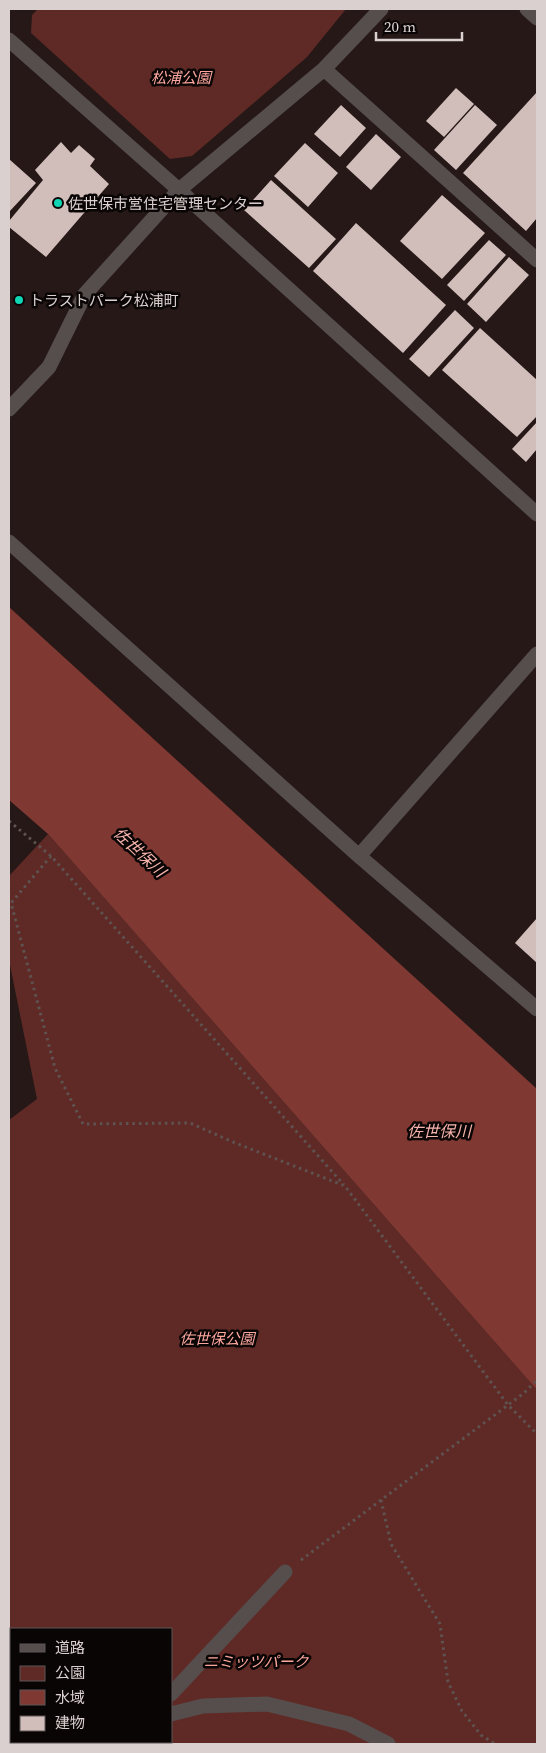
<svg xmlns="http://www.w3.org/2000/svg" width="546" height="1753" font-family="'Source Serif 4','Noto Sans JP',serif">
	<rect width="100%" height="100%" fill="#251816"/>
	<path fill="#5f2a26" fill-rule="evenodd" d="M 38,9 L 346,9 L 307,57 L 192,156 L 170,159 L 31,33 L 32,15 Z
		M 48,834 L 537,1390 L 537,1744 L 9,1744 L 9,1120 L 37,1099 L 9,960 L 9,876 ZM 11,1629 L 171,1629 L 171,1742 L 11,1742 Z"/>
	<path fill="#803833" d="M 9,607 L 537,1089 L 537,1390 L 48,834 L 9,800 Z"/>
	<path fill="#d1bebb" d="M 456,88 L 474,104 L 444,137 L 426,121 Z
		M 537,92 L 537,218 L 526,231 L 463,173 Z
		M 341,105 L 366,128 L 340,157 L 314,134 Z
		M 475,105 L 497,125 L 456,170 L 434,150 Z
		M 376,134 L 401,157 L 371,190 L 346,167 Z
		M 61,142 L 71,153 L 79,145 L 95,159 L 90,166 L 109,184 L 46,257 L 9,227 L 9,221 L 43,180 L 35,170 Z
		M 305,143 L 338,173 L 308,207 L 274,176 Z
		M 9,159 L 36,183 L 9,212 Z
		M 271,180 L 336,239 L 309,268 L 244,210 Z
		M 442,195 L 485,233 L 442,279 L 400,241 Z
		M 356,223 L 446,305 L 403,353 L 313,271 Z
		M 489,240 L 506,255 L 464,301 L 447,285 Z
		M 509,257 L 529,275 L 486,322 L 467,304 Z
		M 455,310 L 474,328 L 429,377 L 409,359 Z
		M 480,328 L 537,380 L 537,416 L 517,437 L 442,370 Z
		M 537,422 L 537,449 L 526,462 L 512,449 Z
		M 537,918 L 537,963 L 515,943 Z"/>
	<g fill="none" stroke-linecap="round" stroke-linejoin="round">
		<path stroke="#5f5351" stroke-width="3" stroke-dasharray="2.5 4" stroke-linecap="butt" d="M 9,821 L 51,856 L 344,1185
			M 51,856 L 11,903 L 55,1068 L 83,1124 L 190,1123 L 233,1142 L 345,1186 L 508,1405 L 537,1434
			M 381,1500 L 391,1544 L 440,1624 L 448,1682 L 462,1711 L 481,1735 L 495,1744
			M 301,1560 L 524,1393 L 537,1380
			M 151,1744 L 156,1742"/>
		<path stroke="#554e4d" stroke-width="15" d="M 527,9 L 537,18
			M 9,40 L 179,190 L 537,514
			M 324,69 L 537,260
			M 9,409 L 49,367 L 85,294 L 179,190 L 324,69 L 381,9
			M 9,542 L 359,856 L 537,1009
			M 359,856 L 537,654
			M 171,1694 L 285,1572
			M 171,1714 L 203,1706 L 267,1704 L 349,1724 L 388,1744
			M 103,1744 L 108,1742"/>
	</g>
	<g fill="#10d5b4" stroke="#0a0505" stroke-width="2">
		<circle cx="58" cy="203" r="5"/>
		<circle cx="19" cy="300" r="5"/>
	</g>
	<g text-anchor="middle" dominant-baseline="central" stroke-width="5" stroke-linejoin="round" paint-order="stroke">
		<g font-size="15" font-style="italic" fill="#fda69d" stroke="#0a0505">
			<text x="181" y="77">松浦公園</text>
			<text x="217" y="1338">佐世保公園</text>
			<text x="256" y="1661">ニミッツパーク</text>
		</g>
		<g font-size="15" fill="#dad0cf" stroke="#0a0505" text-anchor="start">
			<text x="68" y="203">佐世保市営住宅管理センター</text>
			<text x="29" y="300">トラストパーク松浦町</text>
		</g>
		<g font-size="16" font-style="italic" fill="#f5b3ab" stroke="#0a0505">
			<text transform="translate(140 852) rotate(43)">佐世保川</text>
			<text x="439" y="1131">佐世保川</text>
		</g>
	</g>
	<rect width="546" height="1753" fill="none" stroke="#dad0cf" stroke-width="20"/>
	<rect x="10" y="1628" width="162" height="115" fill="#0a0505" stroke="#5d5656"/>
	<rect x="20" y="1644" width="25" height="8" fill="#554e4d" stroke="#5d5656"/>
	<text x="55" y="1653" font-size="15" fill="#dad0cf">道路</text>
	<rect x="20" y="1666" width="25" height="15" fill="#5f2a26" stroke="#5d5656"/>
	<text x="55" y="1678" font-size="15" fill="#dad0cf">公園</text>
	<rect x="20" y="1690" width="25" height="15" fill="#803833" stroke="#5d5656"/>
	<text x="55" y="1703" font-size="15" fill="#dad0cf">水域</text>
	<rect x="20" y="1716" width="25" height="15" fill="#d1bebb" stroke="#5d5656"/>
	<text x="55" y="1728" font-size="15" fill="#dad0cf">建物</text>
	<path d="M376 32v8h86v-8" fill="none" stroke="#dad0cf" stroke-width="2.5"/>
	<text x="384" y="32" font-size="15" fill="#dad0cf" stroke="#0a0505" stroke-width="4" paint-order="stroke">20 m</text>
</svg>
